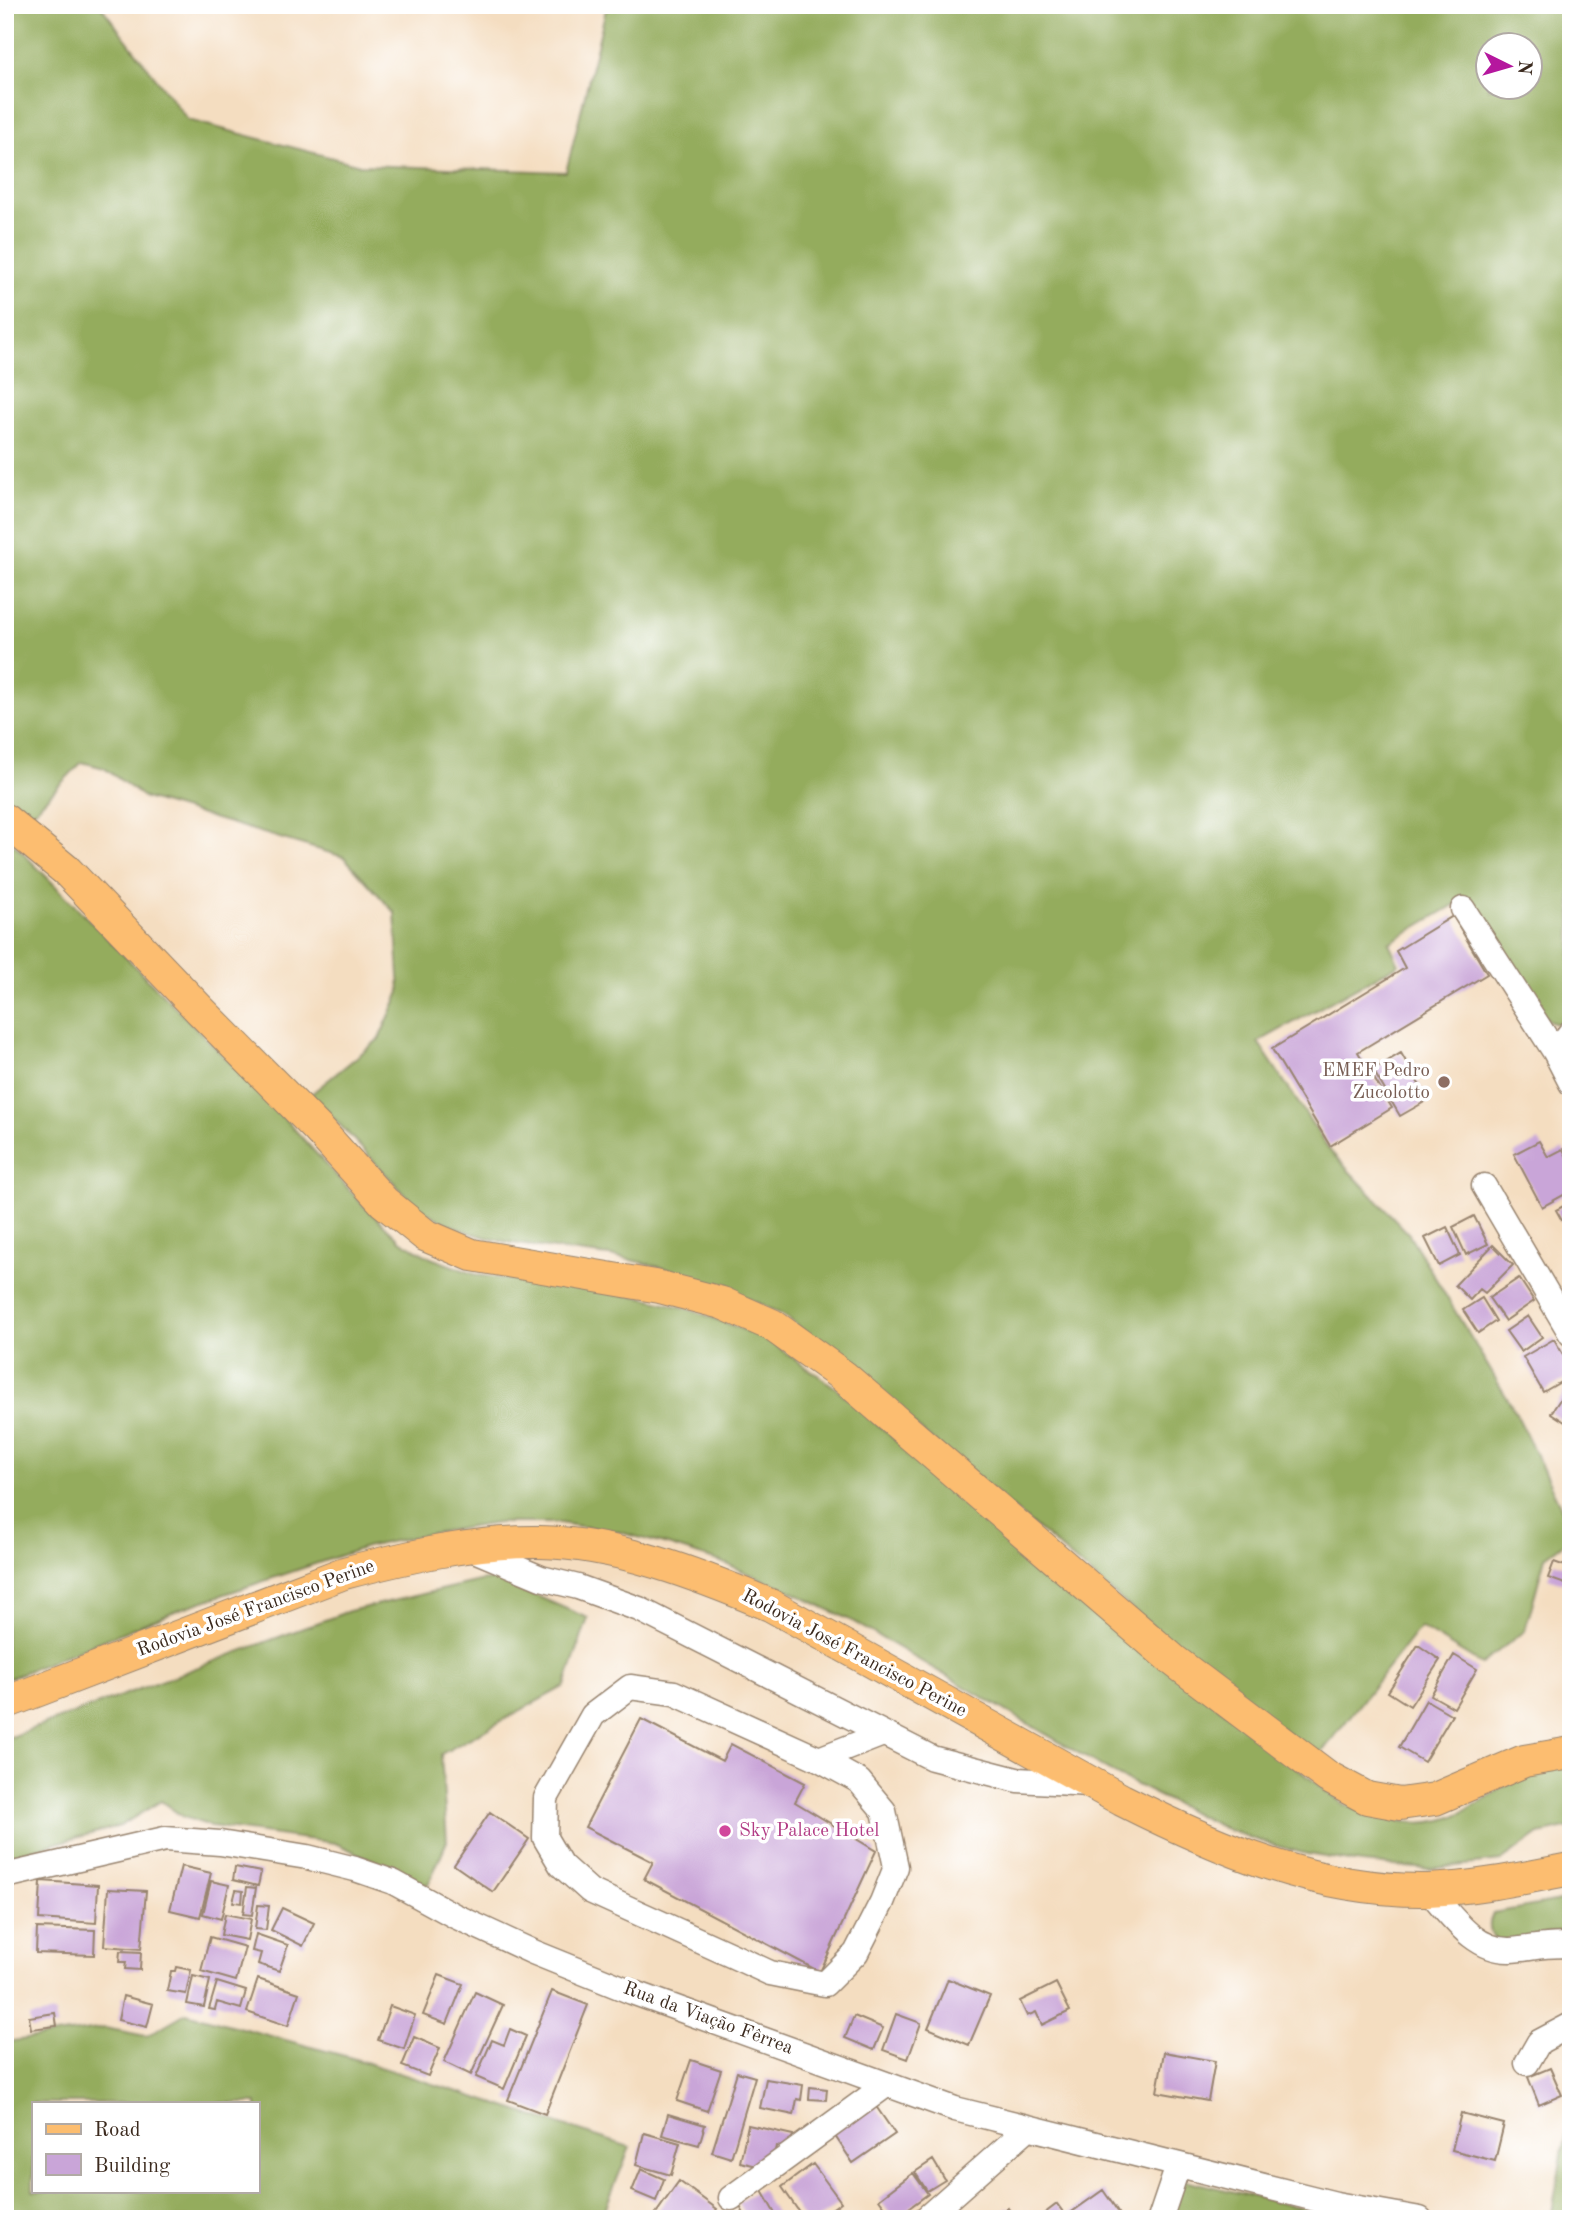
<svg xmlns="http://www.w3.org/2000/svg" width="1576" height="2224" font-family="'Old Standard TT',serif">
	<rect width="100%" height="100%" fill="#fff"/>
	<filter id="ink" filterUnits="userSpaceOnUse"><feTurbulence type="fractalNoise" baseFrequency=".0143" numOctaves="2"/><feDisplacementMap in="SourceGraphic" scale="14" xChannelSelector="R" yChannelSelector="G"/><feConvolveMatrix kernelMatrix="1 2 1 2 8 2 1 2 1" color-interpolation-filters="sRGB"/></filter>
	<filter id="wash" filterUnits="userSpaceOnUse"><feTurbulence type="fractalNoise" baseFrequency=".00686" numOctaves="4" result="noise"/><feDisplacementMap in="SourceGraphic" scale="28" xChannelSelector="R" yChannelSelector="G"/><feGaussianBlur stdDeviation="1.57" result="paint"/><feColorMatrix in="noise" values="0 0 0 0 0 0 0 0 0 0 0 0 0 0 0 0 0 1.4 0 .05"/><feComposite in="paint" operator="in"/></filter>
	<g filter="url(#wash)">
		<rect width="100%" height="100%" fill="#f4ddc0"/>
		<path fill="#94ac5d" stroke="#686b3e" stroke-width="2" fill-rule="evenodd" d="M 5,5 L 100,5 L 188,120 L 360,165 L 566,172 L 607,5 L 1571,5 L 1571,1012 C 1563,1027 1555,1027 1544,1016 L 1468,897 L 1389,943 L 1399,964 L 1258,1042 L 1331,1152 L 1409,1234 L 1516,1413 L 1571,1528 L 1571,1538 L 1545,1557 L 1525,1631 L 1481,1664 L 1420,1627 L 1318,1757 L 1165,1637 L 788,1318 C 734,1289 677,1268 616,1257 C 546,1246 469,1248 411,1201 L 311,1094 L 379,1039 L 400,992 L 395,913 L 344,857 L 145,798 L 104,768 L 82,762 L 30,815 L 5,796 ZM 1488,46 L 1530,46 L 1530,88 L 1488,88 Z
			M 5,837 L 15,845 L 275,1108 L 363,1205 L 400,1240 L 431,1258 L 477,1275 L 642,1297 L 689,1309 L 765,1338 L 836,1388 L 1046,1571 L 1343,1804 C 1382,1819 1425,1833 1463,1812 C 1484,1801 1503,1786 1524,1775 C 1537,1768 1556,1766 1571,1763 L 1571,1827 L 1539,1834 L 1501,1861 L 1428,1869 L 1361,1863 L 1307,1854 L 1266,1843 L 1228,1830 L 1118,1776 L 852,1621 L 786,1589 L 721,1562 L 671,1546 L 619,1532 L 559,1523 L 498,1523 L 431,1533 L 366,1547 L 180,1609 L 5,1680 Z
			M 497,1579 L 588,1618 L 565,1686 L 441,1754 L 447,1841 L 428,1885 L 335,1843 L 211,1826 L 183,1817 L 161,1801 L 120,1826 L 5,1857 L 5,1739 L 349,1611 L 479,1581 Z
			M 1571,1899 L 1571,1932 L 1562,1931 L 1505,1940 L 1495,1940 C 1489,1930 1488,1924 1493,1913 Z
			M 186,2013 L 352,2058 L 630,2147 L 601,2219 L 5,2219 L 5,2042 L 105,2028 L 146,2036 ZM 257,2103 L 257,2191 L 33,2191 L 33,2103 Z
			M 1571,2124 L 1571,2219 L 1551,2218 L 1567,2125 Z
			M 1181,2179 L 1346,2219 L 1166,2219 Z"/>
		<g id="blocks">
			<path fill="#c9a5d8" d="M 1453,916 L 1487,974 L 1358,1052 L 1392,1108 L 1330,1146 L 1272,1049 L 1405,968 L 1396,951 Z
				M 1401,1053 L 1428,1100 L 1400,1116 L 1373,1070 Z
				M 1539,1141 L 1548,1157 L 1563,1149 L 1571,1165 L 1571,1191 L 1542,1207 L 1514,1154 Z
				M 1571,1202 L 1571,1237 L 1556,1210 Z
				M 1474,1216 L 1488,1244 L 1466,1255 L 1453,1227 Z
				M 1447,1227 L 1460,1255 L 1439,1266 L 1425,1238 Z
				M 1493,1245 L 1513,1265 L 1485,1293 L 1480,1289 L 1470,1300 L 1455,1285 Z
				M 1519,1278 L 1534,1301 L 1505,1321 L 1489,1298 Z
				M 1482,1298 L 1496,1321 L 1478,1333 L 1463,1310 Z
				M 1528,1316 L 1542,1337 L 1521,1352 L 1506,1331 Z
				M 1554,1339 L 1571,1368 L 1571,1376 L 1543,1392 L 1523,1357 Z
				M 1567,1389 L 1571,1391 L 1571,1426 L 1551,1413 Z
				M 1554,1562 L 1571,1568 L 1565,1584 L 1548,1578 Z
				M 1418,1645 L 1440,1660 L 1410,1706 L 1388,1692 Z
				M 1454,1655 L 1477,1669 L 1454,1708 L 1431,1695 Z
				M 1426,1700 L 1452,1715 L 1424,1762 L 1399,1747 Z
				M 641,1719 L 722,1761 L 731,1744 L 805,1783 L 795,1802 L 876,1851 L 820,1972 L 644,1879 L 653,1862 L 585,1827 Z
				M 490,1812 L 529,1839 L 493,1892 L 454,1865 Z
				M 181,1866 L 211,1873 L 200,1917 L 170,1910 Z
				M 235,1867 L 261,1872 L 258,1886 L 233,1880 Z
				M 41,1881 L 98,1885 L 96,1923 L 39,1919 Z
				M 211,1881 L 229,1885 L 221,1919 L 203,1914 Z
				M 247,1887 L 256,1888 L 252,1915 L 243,1914 Z
				M 108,1889 L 146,1891 L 141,1949 L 104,1946 Z
				M 236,1890 L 243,1891 L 242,1903 L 233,1902 Z
				M 258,1905 L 269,1906 L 266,1930 L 255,1929 Z
				M 282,1908 L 314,1923 L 303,1946 L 271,1930 Z
				M 225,1914 L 251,1919 L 247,1940 L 221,1935 Z
				M 37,1928 L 95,1930 L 94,1955 L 36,1953 Z
				M 256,1934 L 288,1945 L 279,1971 L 258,1964 L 261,1953 L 252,1951 Z
				M 210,1937 L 245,1947 L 236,1981 L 201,1971 Z
				M 120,1951 L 141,1952 L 140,1970 L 125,1969 L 126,1962 L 119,1962 Z
				M 176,1967 L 191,1970 L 186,1994 L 167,1991 L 171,1971 L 175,1971 Z
				M 439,1975 L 463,1984 L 447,2024 L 423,2015 Z
				M 193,1976 L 210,1980 L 204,2007 L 187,2004 Z
				M 258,1979 L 299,1993 L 288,2026 L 247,2012 Z
				M 948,1979 L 990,1996 L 969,2045 L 928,2028 Z
				M 217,1982 L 246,1991 L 241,2009 L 217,2002 L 215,2010 L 209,2009 Z
				M 1056,1983 L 1070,2011 L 1042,2025 L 1036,2012 L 1027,2016 L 1020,2001 Z
				M 552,1991 L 588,2005 L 545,2114 L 508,2100 Z
				M 475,1992 L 503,2005 L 471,2075 L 444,2062 Z
				M 123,1996 L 153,2004 L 147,2027 L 118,2020 Z
				M 390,2006 L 415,2015 L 404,2049 L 378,2040 Z
				M 55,2013 L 57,2026 L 31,2029 L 29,2017 Z
				M 896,2014 L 921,2023 L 908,2059 L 883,2050 Z
				M 854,2016 L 883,2028 L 874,2050 L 845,2038 Z
				M 510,2029 L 526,2036 L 504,2089 L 476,2077 L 492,2040 L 504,2045 Z
				M 414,2037 L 440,2048 L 428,2076 L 402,2066 Z
				M 1164,2052 L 1215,2061 L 1208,2101 L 1157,2092 Z
				M 691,2060 L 721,2070 L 707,2111 L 677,2101 Z
				M 1550,2068 L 1562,2095 L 1539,2105 L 1528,2077 Z
				M 737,2072 L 755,2077 L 731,2158 L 712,2152 Z
				M 766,2079 L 803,2085 L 801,2100 L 797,2099 L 794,2115 L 760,2108 Z
				M 810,2087 L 827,2089 L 826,2100 L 809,2099 Z
				M 873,2102 L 895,2134 L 853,2163 L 831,2130 Z
				M 1461,2113 L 1504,2124 L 1495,2161 L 1452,2150 Z
				M 668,2114 L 705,2125 L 699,2145 L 662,2135 Z
				M 748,2125 L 793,2135 L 790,2149 L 776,2146 L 771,2169 L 740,2162 Z
				M 644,2133 L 680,2143 L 671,2175 L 636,2165 Z
				M 933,2160 L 945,2180 L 927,2191 L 915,2172 Z
				M 813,2164 L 841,2202 L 818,2219 L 804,2219 L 782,2187 Z
				M 641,2169 L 664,2179 L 656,2201 L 632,2191 Z
				M 913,2173 L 928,2194 L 894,2219 L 879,2199 Z
				M 679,2181 L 717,2209 L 710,2219 L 652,2219 Z
				M 761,2189 L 778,2219 L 747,2219 L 738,2203 Z
				M 1103,2190 L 1123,2219 L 1037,2219 L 1057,2204 L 1066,2216 Z
				M 1008,2208 L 1015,2219 L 992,2219 Z"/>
		</g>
	</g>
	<g filter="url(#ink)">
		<use href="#blocks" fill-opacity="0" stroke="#98846f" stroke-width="2"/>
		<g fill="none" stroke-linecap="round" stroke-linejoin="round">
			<defs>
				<path id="minor" d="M 1463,909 L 1555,1052 L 1571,1083
					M 1555,1052 L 1571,1032
					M 1484,1186 L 1571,1334
					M 467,1547 L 541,1578 L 578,1587 L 639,1609 L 932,1758 L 1017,1780 L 1090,1784
					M 819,1759 L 859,1781 L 884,1811 L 896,1867 L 882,1902 L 856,1953 L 825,1984 L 770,1973 L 742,1960 L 590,1891 L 561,1865 L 545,1838 L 546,1798 L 593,1715 L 630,1687 L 674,1693 L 819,1759 L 883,1734
					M 5,1876 L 165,1839 L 220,1843 L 307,1857 L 355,1869 L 393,1882 L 455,1916 L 533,1952 L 632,1992 L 955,2109 L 1336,2204 L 1420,2219
					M 1428,1890 C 1450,1913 1473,1951 1510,1950 C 1529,1949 1551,1943 1571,1946
					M 1527,2063 L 1539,2042 L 1571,2025
					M 731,2198 L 886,2085
					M 925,2219 L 1028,2128
					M 1160,2219 L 1178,2166"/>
				<path id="major" d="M 5,820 L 67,871 L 200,1010 L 318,1129 L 384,1202 L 425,1235 L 472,1255 L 660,1287 L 722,1303 L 772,1325 L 843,1376 L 1173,1660 L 1328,1777 L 1367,1798 L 1400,1804 L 1435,1799 L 1524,1761 L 1571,1753
					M 5,1703 L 344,1573 C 406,1557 475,1541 539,1542 C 617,1543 699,1575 770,1605 L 1122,1800 C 1217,1848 1319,1892 1428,1890 C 1476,1888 1524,1878 1571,1869"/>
			</defs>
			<use href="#minor" stroke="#98846f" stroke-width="27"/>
			<use href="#major" stroke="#98846f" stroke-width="34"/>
			<use href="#minor" stroke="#fff" stroke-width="24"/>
			<use href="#major" stroke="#fcbd6f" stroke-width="32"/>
		</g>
	</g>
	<circle fill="#8d6e63" stroke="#fff" stroke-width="2.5" cx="1444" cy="1082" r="7"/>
	<circle fill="#d1479c" stroke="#fff" stroke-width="2.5" cx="725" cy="1831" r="7"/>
	<g text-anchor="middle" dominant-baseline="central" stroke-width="7" stroke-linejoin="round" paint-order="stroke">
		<g font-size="19" fill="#785e54" stroke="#fff" text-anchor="end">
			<text x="1430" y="1071">EMEF Pedro<tspan x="1430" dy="22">Zucolotto</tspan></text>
		</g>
		<g font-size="19" fill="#3b2a1e" stroke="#fff">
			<text transform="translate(256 1609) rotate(-20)">Rodovia José Francisco Perine</text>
			<text transform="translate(854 1654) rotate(28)">Rodovia José Francisco Perine</text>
			<text transform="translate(708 2019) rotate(20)">Rua da Viação Fêrrea</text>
		</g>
		<g font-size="19" fill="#b23c85" stroke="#fff" text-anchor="start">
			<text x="739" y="1831">Sky Palace Hotel</text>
		</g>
	</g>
	<rect width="1576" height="2224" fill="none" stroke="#fff" stroke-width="28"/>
	<rect x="32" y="2102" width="228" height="91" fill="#ffffff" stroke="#b1aaa5" stroke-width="2"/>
	<rect x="46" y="2124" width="35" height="10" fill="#fcbd6f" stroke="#b1aaa5" stroke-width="2"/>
	<text x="94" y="2136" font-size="21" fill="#3b2a1e">Road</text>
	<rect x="46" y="2154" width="35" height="21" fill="#c9a5d8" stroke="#b1aaa5" stroke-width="2"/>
	<text x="94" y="2172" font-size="21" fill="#3b2a1e">Building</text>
	<g transform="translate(1509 66) rotate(95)"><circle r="33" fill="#ffffff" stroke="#b1aaa5" stroke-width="2"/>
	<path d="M0-5L12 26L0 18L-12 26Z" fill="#b5179e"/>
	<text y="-10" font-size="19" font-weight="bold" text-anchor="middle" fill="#3b2a1e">N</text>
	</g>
</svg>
